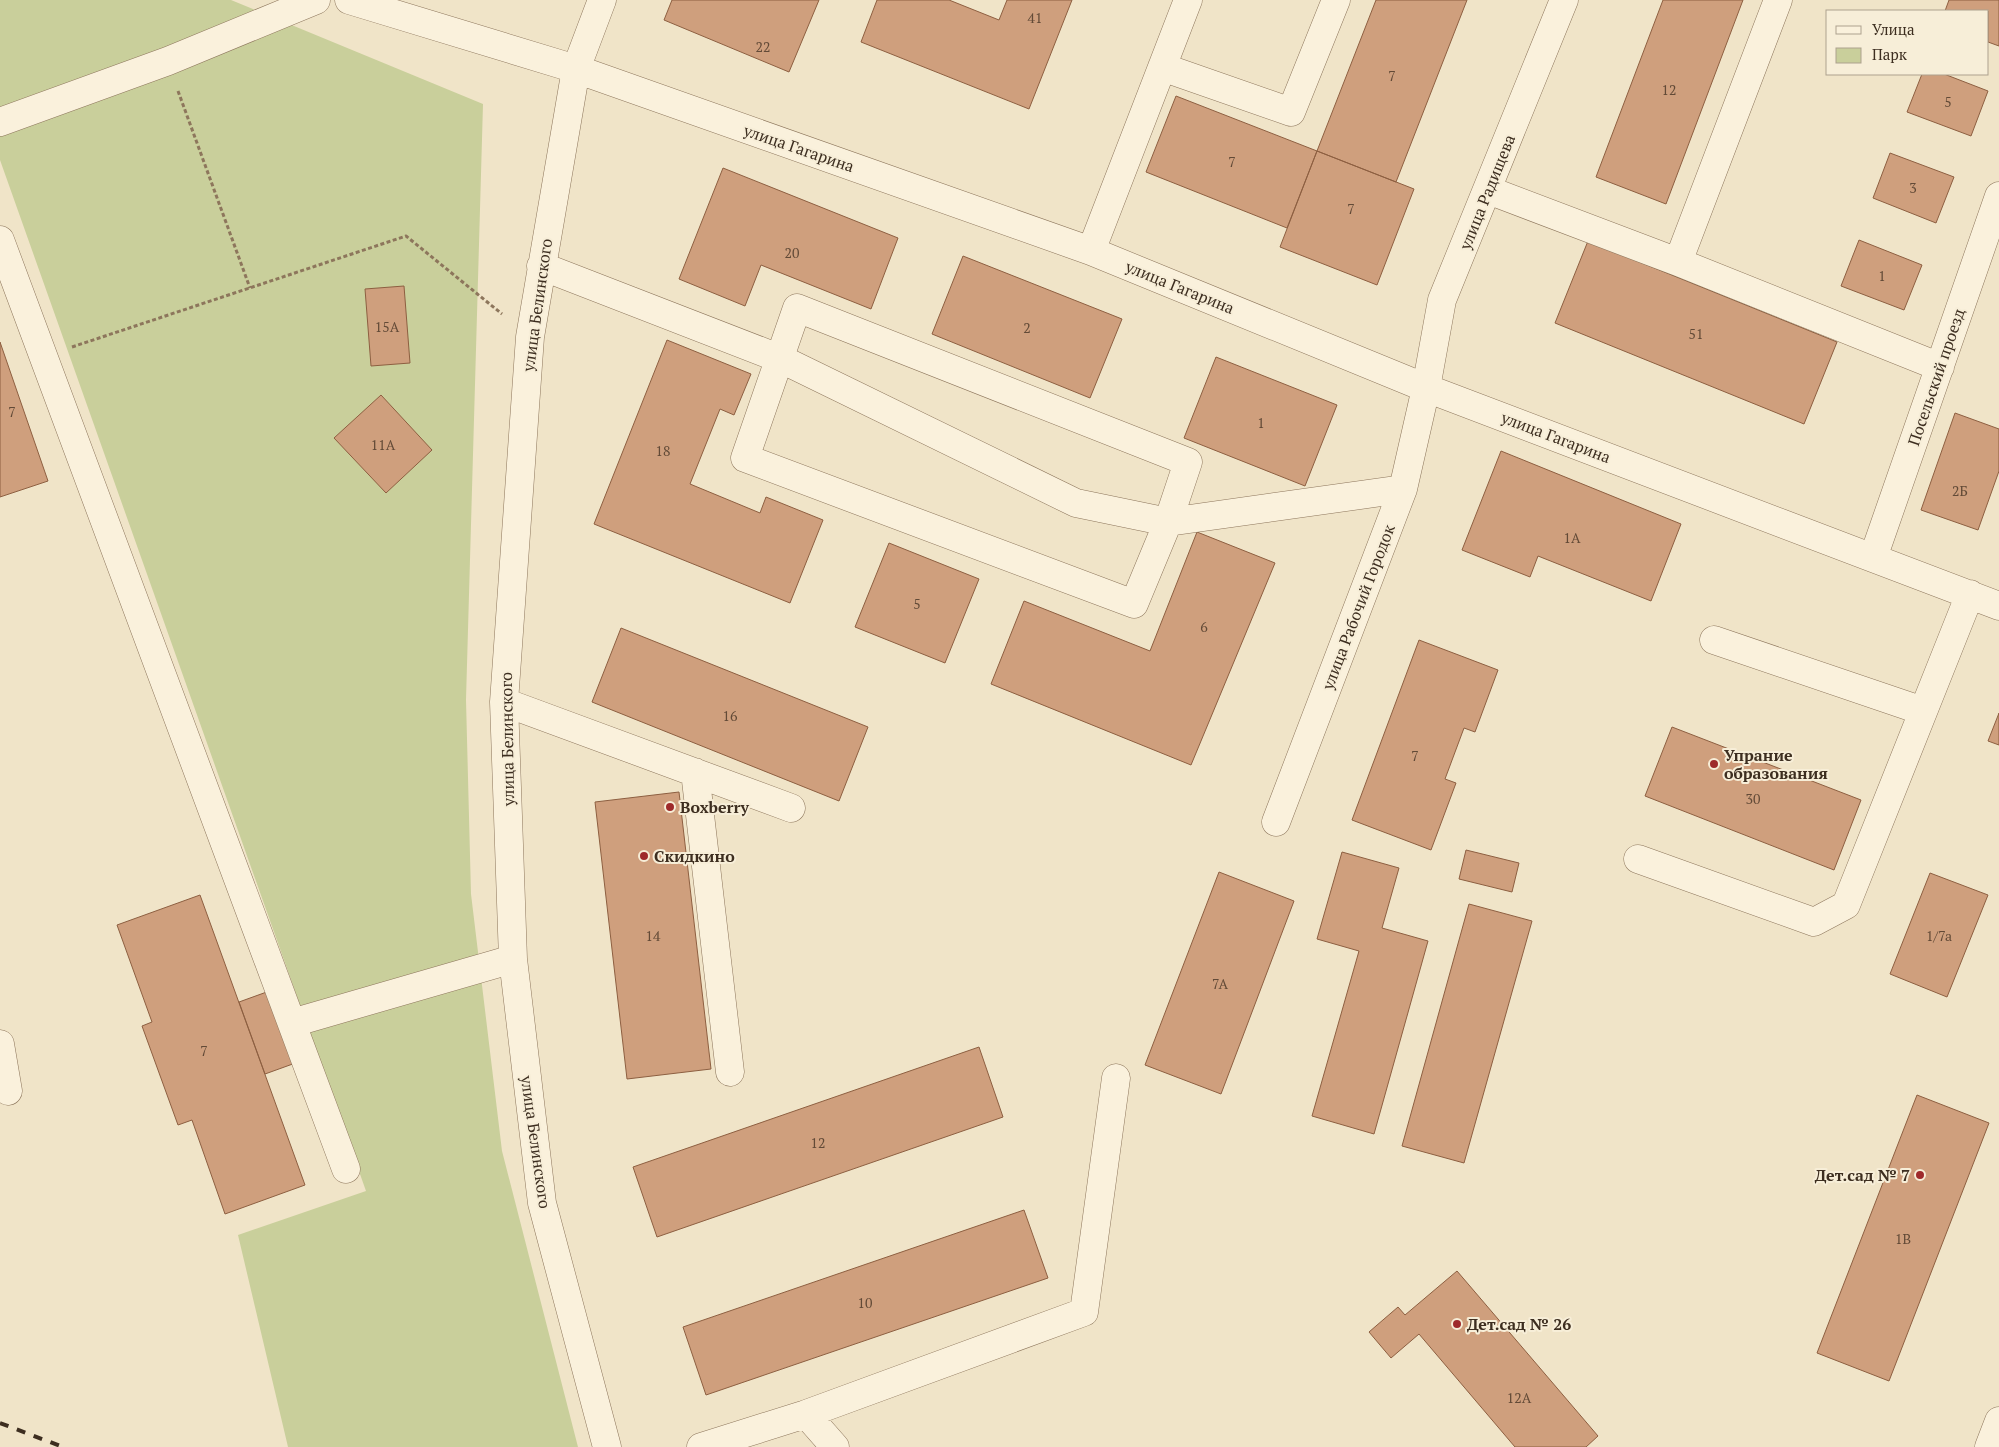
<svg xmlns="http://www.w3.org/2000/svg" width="1999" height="1447" font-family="'PT Serif',serif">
	<rect width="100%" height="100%" fill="#f0e4c8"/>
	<path fill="#c9cf9b" d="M 0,0 L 231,0 L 483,104 L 466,700 L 471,894 L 502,1151 L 578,1447 L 288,1447 L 238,1235 L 366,1191 L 0,160 Z"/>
	<path fill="#cf9f7d" stroke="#8d5f41" d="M 672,0 L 819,0 L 789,72 L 664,20 Z
		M 877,0 L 949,0 L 999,20 L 1007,0 L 1072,0 L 1029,109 L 861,42 Z
		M 1376,0 L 1467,0 L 1396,182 L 1317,151 Z
		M 1663,0 L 1743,0 L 1666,204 L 1596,177 Z
		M 1949,0 L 1999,0 L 1999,46 L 1988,42 L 1988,11 L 1945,11 Z
		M 1922,74 L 1944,74 L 1988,91 L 1971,136 L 1907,112 Z
		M 1176,96 L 1317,151 L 1287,228 L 1146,172 Z
		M 1317,151 L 1414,189 L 1377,285 L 1280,247 Z
		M 1890,153 L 1954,177 L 1936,223 L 1873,198 Z
		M 723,168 L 898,238 L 871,309 L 761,265 L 745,306 L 679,279 Z
		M 1859,240 L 1922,265 L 1904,310 L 1841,286 Z
		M 1588,241 L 1837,342 L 1804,424 L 1555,323 Z
		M 963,256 L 1122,319 L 1090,398 L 932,334 Z
		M 404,286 L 410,363 L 371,366 L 365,289 Z
		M 667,340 L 751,374 L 734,415 L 720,409 L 690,484 L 760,513 L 766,497 L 823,520 L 790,603 L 594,524 Z
		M 0,342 L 48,481 L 0,497 Z
		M 1216,357 L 1337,405 L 1305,486 L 1184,438 Z
		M 381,395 L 432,450 L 386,493 L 334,438 Z
		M 1955,413 L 1999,429 L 1999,471 L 1978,530 L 1921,510 Z
		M 1501,451 L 1681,524 L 1651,601 L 1538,556 L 1530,577 L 1462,550 Z
		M 1197,532 L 1275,563 L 1191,765 L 991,684 L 1024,601 L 1150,651 Z
		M 889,543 L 979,579 L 945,663 L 855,627 Z
		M 621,628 L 868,727 L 839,801 L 592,702 Z
		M 1419,640 L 1498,670 L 1475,732 L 1464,728 L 1445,779 L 1456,783 L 1431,850 L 1352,820 Z
		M 1999,713 L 1999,745 L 1988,741 Z
		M 1672,727 L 1861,800 L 1834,870 L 1645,796 Z
		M 679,792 L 711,1069 L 627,1079 L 595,802 Z
		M 1466,850 L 1519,863 L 1512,892 L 1459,879 Z
		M 1342,852 L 1399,868 L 1382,928 L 1428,941 L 1374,1134 L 1312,1116 L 1359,951 L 1317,939 Z
		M 1219,872 L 1294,901 L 1221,1094 L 1145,1065 Z
		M 1930,873 L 1988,895 L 1947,997 L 1890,974 Z
		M 200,895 L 305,1185 L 225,1214 L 192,1120 L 178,1125 L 142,1026 L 152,1022 L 117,925 Z
		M 1469,904 L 1532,921 L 1464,1163 L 1402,1146 Z
		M 275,989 L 301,1061 L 265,1074 L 239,1002 Z
		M 979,1047 L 1003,1117 L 657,1237 L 633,1167 Z
		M 1917,1095 L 1989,1123 L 1889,1381 L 1817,1353 Z
		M 1024,1210 L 1048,1278 L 706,1395 L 683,1327 Z
		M 1457,1271 L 1598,1436 L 1586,1447 L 1515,1447 L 1419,1334 L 1391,1358 L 1369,1332 L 1398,1307 L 1405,1315 Z"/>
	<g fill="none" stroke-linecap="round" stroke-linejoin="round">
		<defs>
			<path id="minor" d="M 349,0 L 576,69 L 1091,251 L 1426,388 L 1999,606
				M 602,0 L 576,69 L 530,337 L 504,702 L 513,959 L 542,1203 L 607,1447
				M 1162,67 L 1291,112 L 1336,0
				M 0,122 L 168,61 L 316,0
				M 1488,190 L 1678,262 L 1940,367
				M 0,240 L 346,1169
				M 1091,251 L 1188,0
				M 1678,262 L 1778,0
				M 541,266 L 781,359 L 1076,503 L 1168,522 L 1188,462 L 797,308 L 745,458 L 1134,604 L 1168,522 L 1403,489
				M 1873,558 L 1999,196
				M 1714,640 L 1923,711
				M 504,702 L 791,808
				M 695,772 L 730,1072
				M 1276,822 L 1403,489 L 1426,388 L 1442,300 L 1564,0
				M 1638,859 L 1814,922 L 1846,905 L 1970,594
				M 292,1023 L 513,959
				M 0,1044 L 8,1091
				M 806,1414 L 835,1447
				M 701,1447 L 806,1414 L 1084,1312 L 1116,1078
				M 1989,1447 L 1999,1421"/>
		</defs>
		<use href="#minor" stroke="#8d765c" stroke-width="29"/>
		<path stroke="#8d765c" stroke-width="3" stroke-dasharray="4 2.5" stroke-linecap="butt" d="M 178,91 L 250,288
			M 72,347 L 406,236 L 502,314"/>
		<use href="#minor" stroke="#faf1dc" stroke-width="28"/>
		<path stroke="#3d2e20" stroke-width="4" stroke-dasharray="9 9" stroke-linecap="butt" d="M 0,1423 L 63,1447"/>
	</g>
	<g fill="#9e2a2b" stroke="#f7eed8" stroke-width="2">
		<circle cx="1714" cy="764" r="5"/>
		<circle cx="670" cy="807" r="5"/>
		<circle cx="644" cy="856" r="5"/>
		<circle cx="1920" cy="1175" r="5"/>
		<circle cx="1457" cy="1324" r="5"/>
	</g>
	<g text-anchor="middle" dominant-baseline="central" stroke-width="4" stroke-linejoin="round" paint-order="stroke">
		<g font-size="14" fill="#624a37">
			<text x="1035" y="17">41</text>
			<text x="763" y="46">22</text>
			<text x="1392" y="75">7</text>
			<text x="1669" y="89">12</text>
			<text x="1948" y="101">5</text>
			<text x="1232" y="161">7</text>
			<text x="1913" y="187">3</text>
			<text x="1351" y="208">7</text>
			<text x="792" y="252">20</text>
			<text x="1882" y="275">1</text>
			<text x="387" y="326">15А</text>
			<text x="1027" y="327">2</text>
			<text x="1696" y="333">51</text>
			<text x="12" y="411">7</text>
			<text x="1261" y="422">1</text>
			<text x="383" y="444">11А</text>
			<text x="663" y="450">18</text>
			<text x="1960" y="490">2Б</text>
			<text x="1572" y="537">1А</text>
			<text x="917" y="603">5</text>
			<text x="1204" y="626">6</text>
			<text x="730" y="715">16</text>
			<text x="1415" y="755">7</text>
			<text x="1753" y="798">30</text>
			<text x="653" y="935">14</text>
			<text x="1939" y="935">1/7а</text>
			<text x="1220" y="983">7А</text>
			<text x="204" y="1050">7</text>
			<text x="818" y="1142">12</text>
			<text x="1903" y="1238">1В</text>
			<text x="865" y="1302">10</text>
			<text x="1519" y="1397">12А</text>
		</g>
		<g font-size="16" fill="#3d2e20" stroke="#f7eed8">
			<text transform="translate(799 148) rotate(19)">улица Гагарина</text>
			<text transform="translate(1487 192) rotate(-68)">улица Радищева</text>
			<text transform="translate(1180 287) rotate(22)">улица Гагарина</text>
			<text transform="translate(537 305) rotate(-82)">улица Белинского</text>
			<text transform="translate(1936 377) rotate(-71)">Посельский проезд</text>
			<text transform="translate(1556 437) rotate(21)">улица Гагарина</text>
			<text transform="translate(1358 607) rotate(-69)">улица Рабочий Городок</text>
			<text transform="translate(507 739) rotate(-91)">улица Белинского</text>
			<text transform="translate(536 1142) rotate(82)">улица Белинского</text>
		</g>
		<g font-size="16" font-weight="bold" fill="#3d2e20" stroke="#f7eed8" text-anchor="start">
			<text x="1724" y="755">Упрание<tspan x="1724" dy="18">образования</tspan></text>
			<text x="680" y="807">Boxberry</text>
			<text x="654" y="856">Скидкино</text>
			<text x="1910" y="1175" text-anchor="end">Дет.сад № 7</text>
			<text x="1467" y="1324">Дет.сад № 26</text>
		</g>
	</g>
	<rect x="1826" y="10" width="162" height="65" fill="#f7eed8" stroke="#ada18e"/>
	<rect x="1836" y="26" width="25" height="8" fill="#faf1dc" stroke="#ada18e"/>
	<text x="1872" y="35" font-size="15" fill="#3d2e20">Улица</text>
	<rect x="1836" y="48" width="25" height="15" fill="#c9cf9b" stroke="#ada18e"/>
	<text x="1872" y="60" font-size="15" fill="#3d2e20">Парк</text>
</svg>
